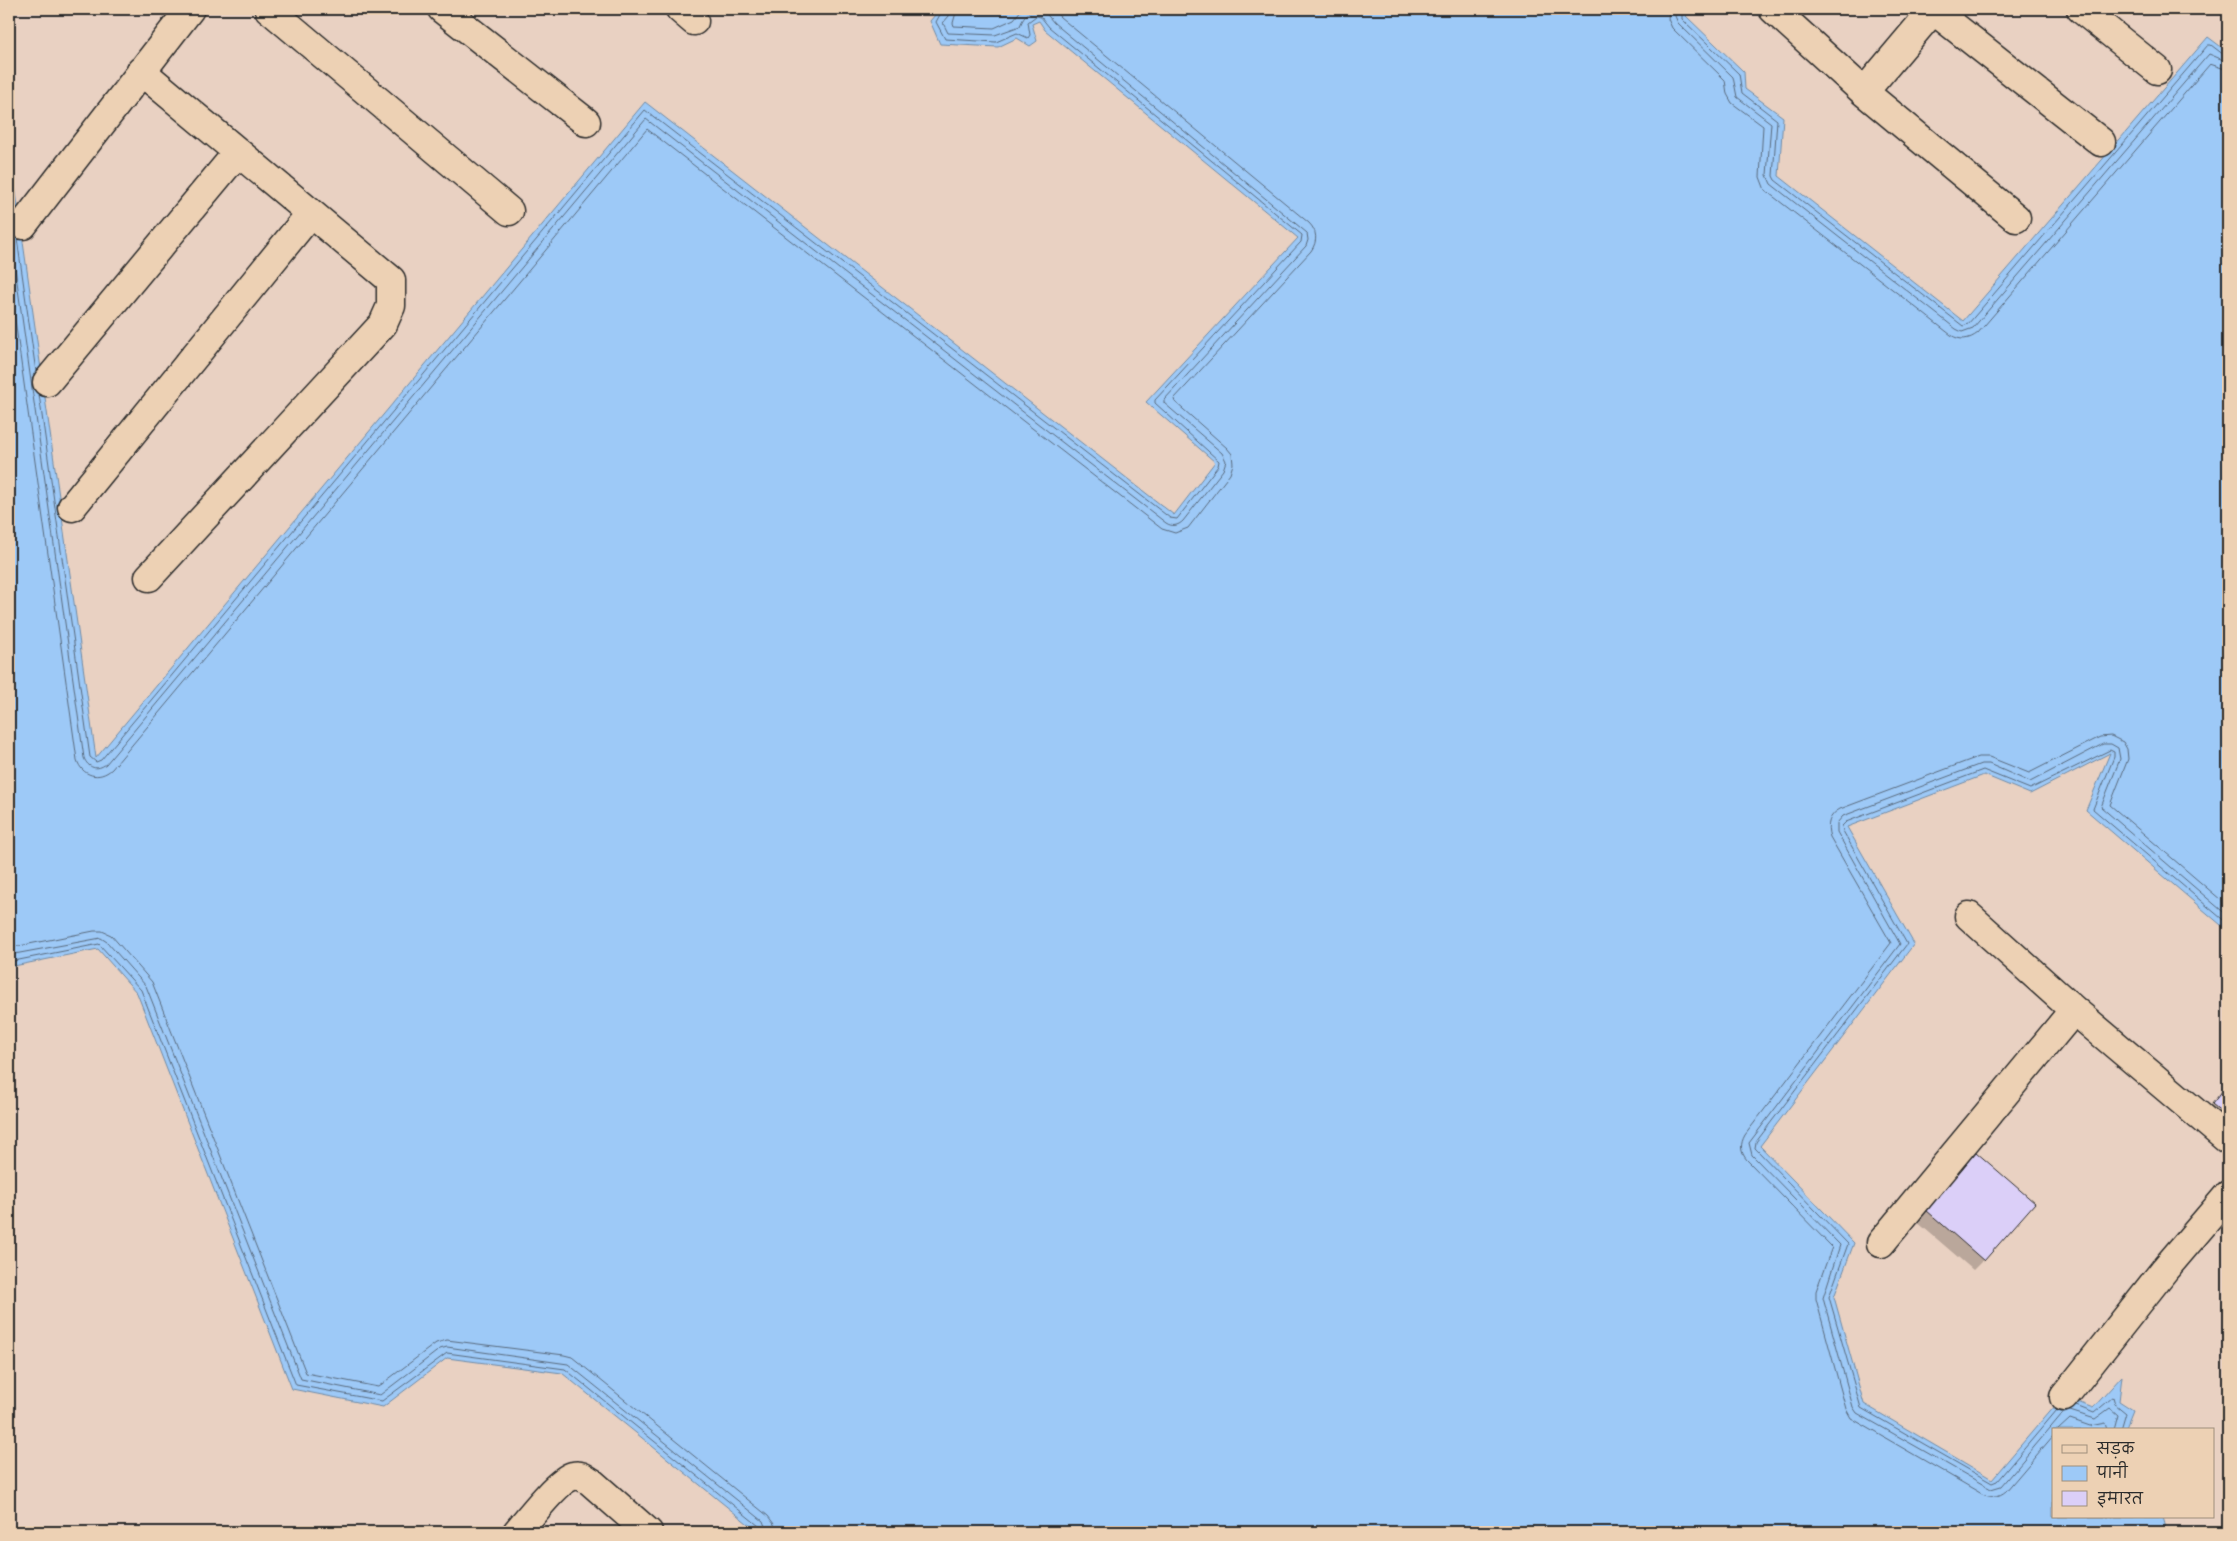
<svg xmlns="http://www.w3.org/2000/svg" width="2237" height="1541" font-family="'Gochi Hand','Playpen Sans Deva',sans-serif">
	<rect width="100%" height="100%" fill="#e9d1c2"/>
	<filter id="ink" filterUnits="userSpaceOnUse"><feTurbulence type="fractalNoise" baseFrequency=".02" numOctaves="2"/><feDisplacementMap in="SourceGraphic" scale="10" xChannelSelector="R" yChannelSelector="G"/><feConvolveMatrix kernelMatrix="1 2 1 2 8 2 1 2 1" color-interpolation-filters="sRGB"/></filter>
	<g filter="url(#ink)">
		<path fill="#9dc9f7" stroke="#6f8aa5" d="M 940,9 L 1693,9 L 1686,16 L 1744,72 L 1745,89 L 1783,117 L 1779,176 L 1963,321 L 2208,37 L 2228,52 L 2228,931 L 2086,810 L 2110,753 L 2030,794 L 1984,775 L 1847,827 L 1914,944 L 1760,1146 L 1854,1243 L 1834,1297 L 1864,1404 L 1992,1479 L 2055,1405 L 2070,1399 L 2093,1408 L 2122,1376 L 2119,1401 L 2133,1410 L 2125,1430 L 2053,1430 L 2053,1517 L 2163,1517 L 2167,1532 L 758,1532 L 562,1373 L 447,1358 L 383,1407 L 292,1389 L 137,993 L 98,949 L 9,967 L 9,143 L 96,758 L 645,102 L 1174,515 L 1215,462 L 1146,402 L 1298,238 L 1045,30 L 1039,21 L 1032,24 L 1037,41 L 1030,46 L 1017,38 L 998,47 L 940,44 L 930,21 Z"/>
		<path fill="#0003" d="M 2228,1083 L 2228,1135 L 2203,1115 Z
			M 1966,1165 L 1983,1260 L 1973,1270 L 1916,1221 Z"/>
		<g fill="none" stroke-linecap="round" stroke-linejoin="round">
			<path stroke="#596a7d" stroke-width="1" d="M 957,9 L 953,23 L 954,26 L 994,28 L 1014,19 L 1022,9
				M 1669,9 L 1668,19 L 1672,28 L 1725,80 L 1727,94 L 1732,103 L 1763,126 L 1760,177 L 1765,190 L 1951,335 C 1960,341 1969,340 1978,333 L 2210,64 L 2228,70
				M 1677,9 L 1675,16 L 1678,23 L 1733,77 L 1737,97 L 1771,123 L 1767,175 L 1771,184 L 1956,329 L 1962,332 L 1973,328 L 2209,54 L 2228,62
				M 1686,9 L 1682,14 L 1682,19 L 1739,74 L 1742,93 L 1777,120 L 1773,176 L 1775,180 L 1963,326 L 1968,324 L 2208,45 L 2211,45 L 2224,55 L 2228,56
				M 10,232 L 84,758 C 88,768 97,771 106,764 L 646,119 L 1166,523 C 1172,527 1178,526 1183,521 L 1223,470 L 1226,461 L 1222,453 L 1164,403 L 1164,400 L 1306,246 L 1308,240 L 1307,233 L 1054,23 L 1044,11 C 1032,7 1024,15 1020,26 L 995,35 L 948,33 L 943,23 L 949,16 L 950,9
				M 17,238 L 36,372
				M 9,277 L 77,760 C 82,776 99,781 112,769 L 647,129 L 1162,529 L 1175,533 L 1188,528 L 1230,474 L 1233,464 L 1232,454 L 1227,448 L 1175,402 L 1174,399 L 1311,251 C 1318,241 1317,231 1309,223 L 1060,17 L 1053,9
				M 39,394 L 90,757 L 96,762 L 101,760 L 645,110 L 1170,518 L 1177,519 L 1218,466 L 1219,461 L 1155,403 L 1155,400 L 1301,242 L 1302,235 L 1049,27 L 1041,17 L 1036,16 L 1028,22 L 1030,35 L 1028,38 L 1017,33 L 996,42 L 945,39 L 936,22 L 943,9
				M 9,948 L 94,931 L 102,931 L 111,935 L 152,982 L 306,1373 L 378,1387 L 436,1343 L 447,1340 L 564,1355 L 572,1357 L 768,1516 L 774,1524 L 775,1532
				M 9,955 L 101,938 L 107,942 L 146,986 L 301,1379 L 380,1395 L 440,1349 L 447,1347 L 568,1364 L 763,1521 L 767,1532
				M 9,962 L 99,944 L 141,990 L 296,1385 L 382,1401 L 447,1353 L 565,1369 L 759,1526 L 761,1532
				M 2076,1406 L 2094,1413 L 2113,1397 L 2115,1404 L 2126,1413 L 2121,1430
				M 2057,1410 L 1997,1481 L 1992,1483 L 1861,1408 L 1829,1297 L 1848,1244 L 1755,1148 L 1756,1142 L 1907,944 L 1843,831 L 1842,826 L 1846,822 L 1983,770 L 2030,789 L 2110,750 L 2114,752 L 2114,757 L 2093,809 L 2228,924
				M 2058,1430 L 2070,1419 L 2090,1426 L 2105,1423 L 2107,1430
				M 2114,1430 L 2118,1415 L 2110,1408 L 2095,1419 L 2070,1411 L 2062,1414 L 2001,1486 L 1991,1489 L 1857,1413 L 1853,1407 L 1823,1298 L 1840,1245 L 1752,1155 L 1749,1143 L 1900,944 L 1837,832 L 1837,823 L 1843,816 L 1981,764 L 1989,764 L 2030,782 L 2103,744 L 2111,744 L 2118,748 L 2120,759 L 2101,807 L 2228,916
				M 2053,1436 L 2006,1491 C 1999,1497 1991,1498 1982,1494 L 1851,1418 L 1846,1409 L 1816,1299 L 1816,1291 L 1832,1247 L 1747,1160 C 1740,1152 1740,1144 1745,1135 L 1891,943 L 1830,837 C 1826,825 1829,815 1840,809 L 1978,757 L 1989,757 L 2029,773 L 2100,737 L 2111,736 L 2123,742 L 2127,749 L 2128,759 L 2110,805 L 2228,906"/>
		</g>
		<path fill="#dbcff8" stroke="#2b2b2b" d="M 2228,1084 L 2228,1117 L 2212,1104 Z
			M 1976,1152 L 2035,1203 L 1984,1261 L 1926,1210 Z"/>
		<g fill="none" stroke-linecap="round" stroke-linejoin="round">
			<defs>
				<path id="minor" d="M 269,9 L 509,211
					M 442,9 L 586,122
					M 680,9 L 694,21
					M 1773,9 L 1864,92 L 2016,218
					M 1932,9 L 2101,142
					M 2081,9 L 2157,70
					M 141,71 L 391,280 L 391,306 L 383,324 L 149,577
					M 1864,92 L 1934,9
					M 23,225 L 190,9
					M 47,382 L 238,152
					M 72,507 L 311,213
					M 1969,916 L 2074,1010 L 2228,1140
					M 1881,1243 L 2074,1010
					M 2064,1397 L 2165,1269 L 2228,1195
					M 517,1532 C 527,1520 559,1479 573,1476 C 581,1474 585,1478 591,1482 L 648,1532"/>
			</defs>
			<use href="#minor" stroke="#2b2b2b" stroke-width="31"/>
			<use href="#minor" stroke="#edd1b4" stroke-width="28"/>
		</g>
	</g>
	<rect width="2237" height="1541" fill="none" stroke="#edd1b4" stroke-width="30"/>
	<rect x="15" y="15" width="2207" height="1511" fill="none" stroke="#2b2b2b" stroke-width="2" filter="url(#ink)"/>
	<rect x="2052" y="1428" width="162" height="90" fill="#edd1b4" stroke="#9f8f7d"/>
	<rect x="2062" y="1445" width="25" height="8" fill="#edd1b4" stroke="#9f8f7d"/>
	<text x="2097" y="1454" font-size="15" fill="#2b2b2b">सड़क</text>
	<rect x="2062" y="1466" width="25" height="15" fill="#9dc9f7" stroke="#9f8f7d"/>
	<text x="2097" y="1478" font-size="15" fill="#2b2b2b">पानी</text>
	<rect x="2062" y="1491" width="25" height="15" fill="#dbcff8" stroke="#9f8f7d"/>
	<text x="2097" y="1504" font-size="15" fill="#2b2b2b">इमारत</text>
</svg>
